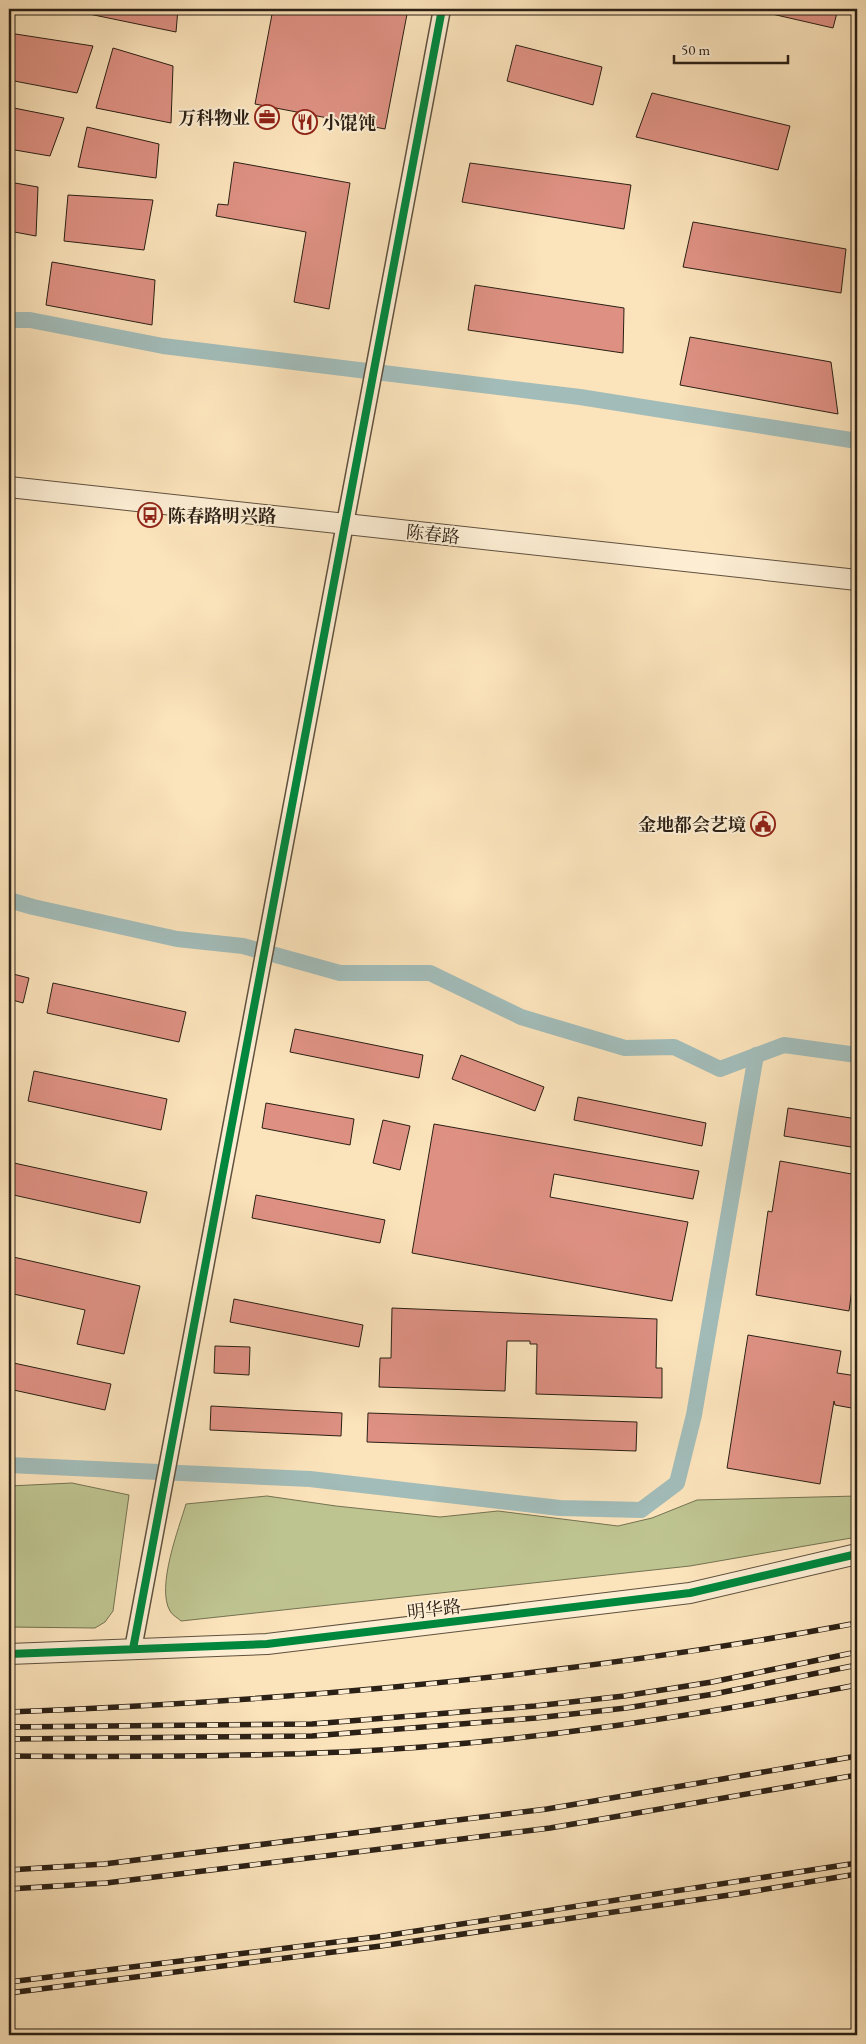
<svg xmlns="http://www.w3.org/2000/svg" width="866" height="2044" font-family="'EB Garamond','Noto Serif SC',serif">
	<rect width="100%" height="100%" fill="#fbe3bb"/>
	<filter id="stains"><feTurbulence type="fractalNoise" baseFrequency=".004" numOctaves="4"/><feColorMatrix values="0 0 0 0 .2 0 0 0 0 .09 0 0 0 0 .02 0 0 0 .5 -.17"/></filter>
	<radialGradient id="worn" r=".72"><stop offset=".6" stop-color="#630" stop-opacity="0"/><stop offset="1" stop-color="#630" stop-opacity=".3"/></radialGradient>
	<path fill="#bec490" stroke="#747252" d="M 72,1483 L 129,1495 L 113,1611 L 105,1622 L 95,1628 L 9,1627 L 9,1486 Z
		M 267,1496 L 336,1506 L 440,1517 L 498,1511 L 618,1526 L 652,1518 L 697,1500 L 857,1496 L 857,1537 L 690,1566 L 181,1621 C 178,1618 172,1615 170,1611 C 156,1587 179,1528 186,1504 Z"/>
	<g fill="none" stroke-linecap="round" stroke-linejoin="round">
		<path stroke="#a2bcb9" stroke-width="16" d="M 9,320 L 30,320 L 163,346 L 580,397 L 857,441
			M 9,900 L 33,907 L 177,939 L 243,946 L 340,973 L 430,973 L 521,1017 L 625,1048 L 674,1047 L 720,1069 L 784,1045 L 857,1055
			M 9,1465 L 310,1479 L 560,1508 L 641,1510 L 677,1483 L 694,1415 L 756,1055"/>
	</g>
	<path fill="#de9183" stroke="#2b2015" d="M 89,9 L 178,9 L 176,32 L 89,14 Z
		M 273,9 L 408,9 L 385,129 L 255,104 Z
		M 772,9 L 838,9 L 833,28 L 772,14 Z
		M 9,33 L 93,46 L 77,93 L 9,80 Z
		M 516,45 L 602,67 L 593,105 L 507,81 Z
		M 113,48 L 173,66 L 171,123 L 96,108 Z
		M 652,93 L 790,126 L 778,170 L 636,137 Z
		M 9,107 L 64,118 L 50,156 L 9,149 Z
		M 87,127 L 159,144 L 156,178 L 78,167 Z
		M 234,162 L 350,183 L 329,309 L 294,302 L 306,232 L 216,216 L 218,204 L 228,205 Z
		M 470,163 L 631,185 L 624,229 L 462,202 Z
		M 9,182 L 38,187 L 36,236 L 9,231 Z
		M 68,195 L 153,200 L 144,250 L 64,241 Z
		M 693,222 L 846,249 L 841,293 L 683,267 Z
		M 52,262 L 155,280 L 152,325 L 46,305 Z
		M 475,285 L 624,308 L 623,353 L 468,330 Z
		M 690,337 L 831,362 L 838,414 L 680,385 Z
		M 9,973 L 29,978 L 23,1003 L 9,999 Z
		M 53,983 L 186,1012 L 179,1042 L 47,1013 Z
		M 295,1029 L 423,1055 L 419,1078 L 290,1052 Z
		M 461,1055 L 544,1087 L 535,1111 L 452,1079 Z
		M 34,1071 L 167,1099 L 161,1130 L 28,1101 Z
		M 578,1097 L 706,1123 L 702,1146 L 574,1120 Z
		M 266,1103 L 354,1119 L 350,1145 L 262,1128 Z
		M 788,1108 L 857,1119 L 857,1148 L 784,1136 Z
		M 383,1120 L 410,1126 L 400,1170 L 373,1163 Z
		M 434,1124 L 699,1171 L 693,1199 L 554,1174 L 550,1197 L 688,1222 L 672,1301 L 412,1253 Z
		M 780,1161 L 857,1175 L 857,1253 L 849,1311 L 756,1295 L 768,1211 L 772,1212 Z
		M 14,1163 L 147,1192 L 140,1223 L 9,1194 Z
		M 256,1195 L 385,1220 L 380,1243 L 252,1218 Z
		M 9,1256 L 140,1286 L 124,1354 L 77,1344 L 85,1310 L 9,1293 Z
		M 234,1299 L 363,1325 L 359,1347 L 230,1322 Z
		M 392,1308 L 657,1319 L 656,1368 L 662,1368 L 662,1398 L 536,1394 L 537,1344 L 530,1344 L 530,1341 L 507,1341 L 505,1391 L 379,1387 L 380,1358 L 391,1358 Z
		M 748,1335 L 841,1351 L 837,1373 L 857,1376 L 857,1409 L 835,1405 L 834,1401 L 820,1484 L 727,1468 Z
		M 215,1346 L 250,1347 L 249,1375 L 214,1373 Z
		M 9,1362 L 111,1384 L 105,1410 L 9,1389 Z
		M 211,1406 L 342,1413 L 341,1436 L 210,1430 Z
		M 368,1413 L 637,1422 L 636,1451 L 367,1442 Z"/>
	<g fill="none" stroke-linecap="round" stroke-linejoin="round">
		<defs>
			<path id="minor" d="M 133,1649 L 442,9"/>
			<path id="tertiary" d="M 9,487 L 857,580
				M 9,1654 L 267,1644 L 690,1593 L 857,1554"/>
		</defs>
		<use href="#minor" stroke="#5f513e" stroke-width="19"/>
		<use href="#tertiary" stroke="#5f513e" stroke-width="22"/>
		<use href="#minor" stroke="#fcedd3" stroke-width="16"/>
		<use href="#tertiary" stroke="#fcedd3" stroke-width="20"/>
		<defs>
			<path id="rail" d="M 9,1712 C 293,1701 578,1676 857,1623
				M 9,1727 L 312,1724 L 535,1706 L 624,1696 L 712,1682 L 857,1652
				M 9,1739 L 312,1736 L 536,1718 L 626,1708 L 714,1694 L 857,1665
				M 9,1756 C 120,1757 232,1757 343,1752 C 516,1744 688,1717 857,1685
				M 9,1870 L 104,1864 L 547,1809 L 857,1756
				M 9,1889 L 106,1883 L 550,1828 L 857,1775
				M 9,1982 L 377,1937 L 857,1863
				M 9,1993 L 381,1946 L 743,1893 L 857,1874"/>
		</defs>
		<use href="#rail" stroke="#2b2015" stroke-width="5.5"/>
		<use href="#rail" stroke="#fcedd3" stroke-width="4" stroke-dasharray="11" stroke-linecap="butt"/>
		<defs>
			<path id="cycleway" d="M 133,1649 L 442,9
				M 9,1654 L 267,1644 L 690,1593 L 857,1554"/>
		</defs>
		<use href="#cycleway" stroke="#fcedd3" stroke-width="11"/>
		<use href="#cycleway" stroke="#00873e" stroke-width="8"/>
	</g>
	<defs>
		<symbol id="office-ring" viewBox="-11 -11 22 22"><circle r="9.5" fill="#fcedd3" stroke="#8f2418" stroke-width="1.5"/><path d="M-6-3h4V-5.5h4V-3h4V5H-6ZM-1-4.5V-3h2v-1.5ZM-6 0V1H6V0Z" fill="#8f2418"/></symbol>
		<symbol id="restaurant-ring" viewBox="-11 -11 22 22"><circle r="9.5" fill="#fcedd3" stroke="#8f2418" stroke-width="1.5"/><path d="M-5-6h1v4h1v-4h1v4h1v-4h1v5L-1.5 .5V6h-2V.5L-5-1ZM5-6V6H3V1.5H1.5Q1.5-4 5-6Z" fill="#8f2418"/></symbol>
		<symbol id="bus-ring" viewBox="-11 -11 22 22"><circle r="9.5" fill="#fcedd3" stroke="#8f2418" stroke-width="1.5"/><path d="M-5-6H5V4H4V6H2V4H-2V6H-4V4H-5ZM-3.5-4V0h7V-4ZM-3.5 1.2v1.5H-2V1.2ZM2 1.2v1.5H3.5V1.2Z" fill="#8f2418"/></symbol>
		<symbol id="civic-ring" viewBox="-11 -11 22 22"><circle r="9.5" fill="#fcedd3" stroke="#8f2418" stroke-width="1.5"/><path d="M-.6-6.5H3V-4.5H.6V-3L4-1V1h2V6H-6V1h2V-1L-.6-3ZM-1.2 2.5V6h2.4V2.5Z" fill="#8f2418"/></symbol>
	</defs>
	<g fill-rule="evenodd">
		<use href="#office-ring" x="253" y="103" width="28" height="28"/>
		<use href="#restaurant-ring" x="291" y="108" width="28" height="28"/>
		<use href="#bus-ring" x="136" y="501" width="28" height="28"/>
		<use href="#civic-ring" x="749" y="810" width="28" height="28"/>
	</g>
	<g text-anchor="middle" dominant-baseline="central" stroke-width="4" stroke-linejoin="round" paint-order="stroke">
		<g font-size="18" font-weight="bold" fill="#2b2015" stroke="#fcedd3" text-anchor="end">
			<text x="250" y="117">万科物业</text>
			<text x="322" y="122" text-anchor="start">小馄饨</text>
			<text x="168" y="515" text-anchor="start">陈春路明兴路</text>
			<text x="746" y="824">金地都会艺境</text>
		</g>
		<g font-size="18" fill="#2b2015" stroke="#fcedd3">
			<text transform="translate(433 534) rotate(6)">陈春路</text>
			<text transform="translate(434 1609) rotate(-7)">明华路</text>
		</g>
	</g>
	<rect width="866" height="2044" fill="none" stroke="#fbe3bb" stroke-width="30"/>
	<rect x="10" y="10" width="846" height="2024" fill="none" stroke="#2b2015" stroke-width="2.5"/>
	<rect x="15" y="15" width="836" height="2014" fill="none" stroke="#2b2015"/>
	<path d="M674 55v8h114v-8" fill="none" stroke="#2b2015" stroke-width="2.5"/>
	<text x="681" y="55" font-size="15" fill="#2b2015" stroke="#fcedd3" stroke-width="4" paint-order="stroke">50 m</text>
	<rect width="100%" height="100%" filter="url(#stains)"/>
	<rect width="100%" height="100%" fill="url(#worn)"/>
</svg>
